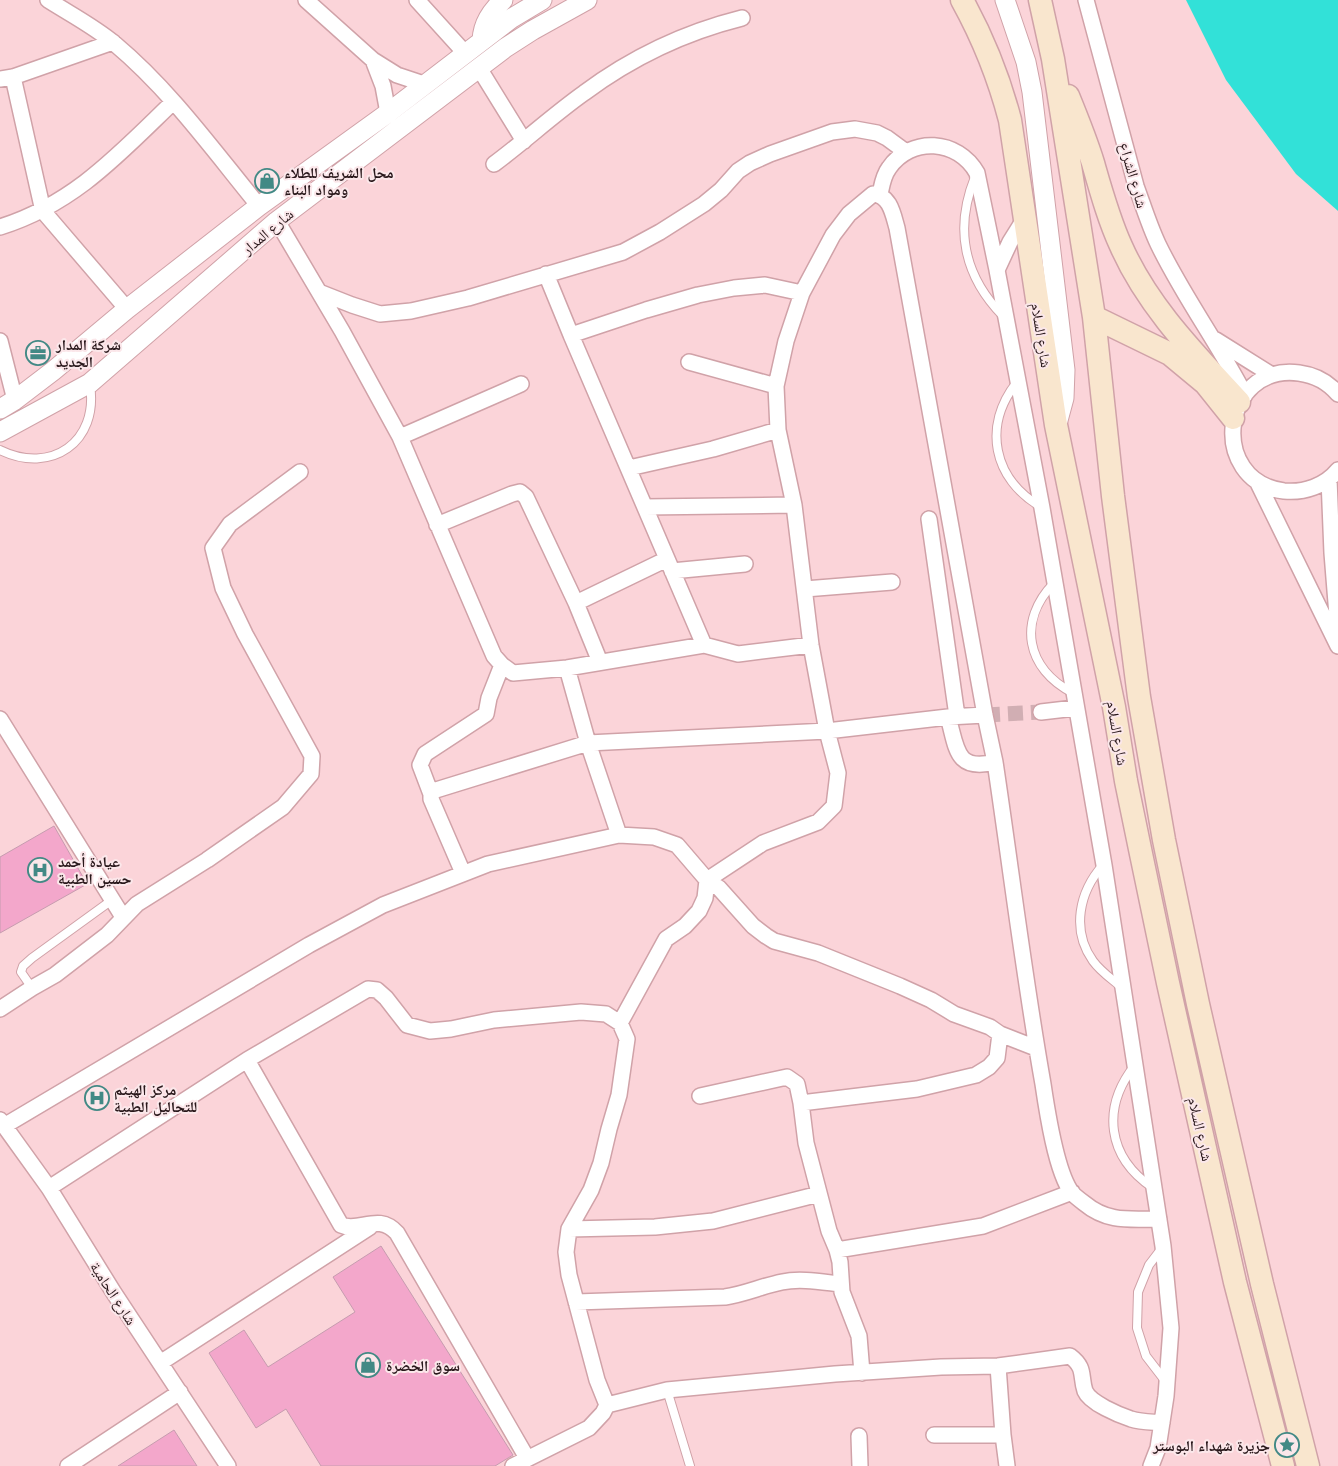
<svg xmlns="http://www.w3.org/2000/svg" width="1338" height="1466" font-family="'PT Serif','Noto Naskh Arabic',serif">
	<rect width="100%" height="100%" fill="#fbd4d9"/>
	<path fill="#32e1d8" d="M 1186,0 L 1338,0 L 1338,211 L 1296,174 L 1226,80 Z"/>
	<path fill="#f3a7cb" stroke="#c69caf" d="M 54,826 L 87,884 L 0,933 L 0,857 Z
		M 381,1246 L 513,1455 L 495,1466 L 321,1466 L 286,1409 L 256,1428 L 209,1353 L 244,1330 L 268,1367 L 355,1312 L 333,1277 Z
		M 174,1430 L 197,1466 L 118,1466 Z"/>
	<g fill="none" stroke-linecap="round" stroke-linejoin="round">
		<path stroke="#d1aeb3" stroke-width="15" stroke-dasharray="15 8" stroke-linecap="butt" d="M 985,715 L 1041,712"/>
		<defs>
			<path id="service" d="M 975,177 C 954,229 964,276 1003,316
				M 1017,382 C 982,426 993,479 1041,507
				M 0,450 C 51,475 99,442 90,385
				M 1054,583 C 1017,621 1026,669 1073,693
				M 1103,865 C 1079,892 1071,930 1093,961 C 1101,972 1112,979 1121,987
				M 32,988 L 21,972 L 23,966 L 32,958 L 112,900
				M 1135,1065 C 1101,1108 1107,1157 1153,1188
				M 1162,1248 L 1149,1265 L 1138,1292 L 1137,1328 L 1146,1356 L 1166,1382
				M 667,1390 L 690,1466"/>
			<path id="minor" d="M 48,0 C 70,14 95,27 115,44 C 170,90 213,150 259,206
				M 306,0 L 373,60 L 397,75 L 424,84
				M 417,0 L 465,53
				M 1086,0 L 1136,186 C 1143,205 1149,225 1158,244 C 1183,296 1218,343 1245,395
				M 373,60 L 383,86 L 388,113
				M 479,68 L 524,141
				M 13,77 L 43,211 L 127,309
				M 0,79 L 13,77 L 113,42
				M 494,164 C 525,141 553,115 584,93 C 631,58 686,32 742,18
				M 880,194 C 882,185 883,176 889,168 C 911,136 958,139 977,173 L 997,270
				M 1025,218 L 1010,242 L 997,270 L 1042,508 L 1104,865 L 1163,1246 L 1171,1328 L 1166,1396 L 1158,1448 L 1151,1466
				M 277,221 L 342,331 L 400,437 L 494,656 L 502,665 L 513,673 L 567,668 L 704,645
				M 0,227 C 74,204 119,154 173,102
				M 546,274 L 571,335 L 646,310 L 698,295 L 734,288 L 765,285 L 802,293
				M 319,292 L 352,305 L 380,314 L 411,311 L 468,298 L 623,252 L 660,232 L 704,204 L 721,190 L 738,171 L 750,163 L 770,154 L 832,132 L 855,129 L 877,133 L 887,138 L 906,152
				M 571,335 L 704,645 L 738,654 L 811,645
				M 1216,340 L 1272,375
				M 0,341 L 15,400
				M 689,362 L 776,386
				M 1338,394 C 1328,382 1314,375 1299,373 C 1221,363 1207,481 1284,491 C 1304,493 1325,486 1338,470
				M 400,437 L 521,384
				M 629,468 L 713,449 L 778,430
				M 1329,479 L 1332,553 L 1338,628
				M 1257,481 L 1338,646
				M 645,507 L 794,505
				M 929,519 L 957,716
				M 437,525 L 512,494 L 520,492 L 526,497 L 576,603 L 600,662
				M 672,571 L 745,564
				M 805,589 L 892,582
				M 576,603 L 667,559
				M 567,668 L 588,743 L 619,835
				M 1041,712 L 1075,708
				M 948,717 C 957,748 955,772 995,762
				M 0,719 L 123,917
				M 431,794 L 420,765 L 425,754 L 486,714 L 489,698 L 502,665
				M 463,873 L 431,799 L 431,794 L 436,790 L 588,743 L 827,731 L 948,717 L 985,715
				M 0,1009 L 32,988 L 55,975 L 107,935 L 137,904 L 207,860 L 283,807 L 311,774 L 312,756 L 245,634 L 223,588 L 213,548 L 230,524 L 300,472
				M 620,1023 L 666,939 L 685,926 L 699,911 L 705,898 L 707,880 L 763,843 L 818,822 L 834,806 L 838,773 L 827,731 L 811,645 L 794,505 L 778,430 L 776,386 L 786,341 L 802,293 L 833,235 L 849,214 L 873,194 C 890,195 893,214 897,228 L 985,715 L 995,762 C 1011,869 1024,977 1043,1084 C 1047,1111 1056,1172 1072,1193 C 1075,1196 1080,1200 1084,1203 C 1108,1223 1130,1219 1159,1219
				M 247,1060 L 341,1225 C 360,1233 378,1212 397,1233 L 527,1458
				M 700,1096 L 787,1077 L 797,1084 L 801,1103 L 806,1143 L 829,1231 L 837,1250 L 840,1262 L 842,1292 L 859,1336 L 862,1373
				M 801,1103 L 917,1089 L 976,1075 L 989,1067 L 997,1058 L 1000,1034
				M 0,1120 L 49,1188 L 114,1293 L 228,1466
				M 4,1126 L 309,945 L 383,905 L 488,864 L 619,835 L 654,837 L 677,845 L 707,880 L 719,888 L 753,926 L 766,936 L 774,941 L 818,953 L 900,986 L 931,1000 L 954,1014 L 990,1027 L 1000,1034 L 1036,1048
				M 49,1188 L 247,1060 L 368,989 L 377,990 L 386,998 L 407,1025 L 430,1031 L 451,1029 L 494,1020 L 581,1012 L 606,1014 L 620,1023 L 627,1039 L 619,1095 L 609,1129 L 601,1163 L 591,1190 L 569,1229 L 566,1252 L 569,1275 L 597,1380 L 607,1405 L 603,1413 L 589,1428 L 513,1466
				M 569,1229 L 655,1227 L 713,1221 L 819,1194
				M 837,1250 L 983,1226 L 1072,1192
				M 576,1302 L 725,1297 C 745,1294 762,1286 782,1282 C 800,1278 822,1282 840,1284
				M 160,1363 L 370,1227
				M 998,1366 L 1003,1435 L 1007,1466
				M 607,1405 L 667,1390 L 835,1374 L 941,1367 L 998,1366 L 1070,1356 C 1086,1368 1080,1376 1085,1391 C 1090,1403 1119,1415 1131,1419 C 1141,1422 1152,1422 1162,1423
				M 934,1435 L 1003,1435
				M 859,1436 L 860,1466
				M 68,1466 L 180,1392"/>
			<path id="tertiary" d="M 1005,0 L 1026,62 L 1032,92 L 1065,370 L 1064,398 L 1057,424
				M 482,40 C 483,23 491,12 503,0
				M 0,409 L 15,400 L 53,371 L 127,309 L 259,206 L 388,113 L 512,18 L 542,0
				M 0,432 L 90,383 L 277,221 L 505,48 L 533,30 L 587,0"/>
			<path id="secondary" d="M 962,0 C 983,38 999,78 1010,120 L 1056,425 L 1114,707 L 1126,781 L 1140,849 L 1168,983 L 1235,1282 L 1283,1466
				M 1040,0 L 1053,59 L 1094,317 L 1113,496 L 1139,697 L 1164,840 L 1198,1004 L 1262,1284 L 1308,1466
				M 1068,96 C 1077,118 1086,140 1093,163 C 1101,191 1109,220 1121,246 C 1148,307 1195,354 1239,402
				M 1094,317 L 1170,354 L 1205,383 L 1233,418"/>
		</defs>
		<use href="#service" stroke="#d0a2a8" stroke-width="10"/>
		<use href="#minor" stroke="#d0a2a8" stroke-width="18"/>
		<use href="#tertiary" stroke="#d0a2a8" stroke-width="21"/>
		<use href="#secondary" stroke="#d0a2a8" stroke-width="25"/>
		<use href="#service" stroke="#fff" stroke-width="8"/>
		<use href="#minor" stroke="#fff" stroke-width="15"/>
		<use href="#tertiary" stroke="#fff" stroke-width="19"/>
		<use href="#secondary" stroke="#f9e6ce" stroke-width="22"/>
	</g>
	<defs>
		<symbol id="shop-ring" viewBox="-11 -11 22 22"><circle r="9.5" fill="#fbe7ea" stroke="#428985" stroke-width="1.5"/><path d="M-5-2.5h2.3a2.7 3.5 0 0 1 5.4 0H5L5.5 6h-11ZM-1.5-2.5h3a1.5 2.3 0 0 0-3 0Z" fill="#428985"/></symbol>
		<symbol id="office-ring" viewBox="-11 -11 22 22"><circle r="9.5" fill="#fbe7ea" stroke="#428985" stroke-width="1.5"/><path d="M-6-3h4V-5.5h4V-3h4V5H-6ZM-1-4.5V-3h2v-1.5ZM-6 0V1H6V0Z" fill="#428985"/></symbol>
		<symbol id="hospital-ring" viewBox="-11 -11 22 22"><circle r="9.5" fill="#fbe7ea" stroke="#428985" stroke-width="1.5"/><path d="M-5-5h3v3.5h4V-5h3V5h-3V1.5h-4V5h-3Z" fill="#428985"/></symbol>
		<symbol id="sight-ring" viewBox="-11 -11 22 22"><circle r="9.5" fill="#fbe7ea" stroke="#428985" stroke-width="1.5"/><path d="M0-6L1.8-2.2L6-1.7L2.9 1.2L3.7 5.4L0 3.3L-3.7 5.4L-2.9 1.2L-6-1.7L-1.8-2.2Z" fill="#428985"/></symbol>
	</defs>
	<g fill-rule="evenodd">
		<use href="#shop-ring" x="253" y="167" width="28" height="28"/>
		<use href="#office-ring" x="24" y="339" width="28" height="28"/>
		<use href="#hospital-ring" x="26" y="856" width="28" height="28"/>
		<use href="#hospital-ring" x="83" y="1084" width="28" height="28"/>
		<use href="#shop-ring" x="354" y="1351" width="28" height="28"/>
		<use href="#sight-ring" x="1273" y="1431" width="28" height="28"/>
	</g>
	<g text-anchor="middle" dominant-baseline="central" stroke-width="4" stroke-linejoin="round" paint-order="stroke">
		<g font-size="15" font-weight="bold" fill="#29181b" stroke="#fbe7ea" text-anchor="start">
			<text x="284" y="172">محل الشريف للطلاء<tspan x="284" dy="17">ومواد البناء</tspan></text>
			<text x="56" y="344">شركة المدار<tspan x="56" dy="17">الجديد</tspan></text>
			<text x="58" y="861">عيادة أحمد<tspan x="58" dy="17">حسين الطبية</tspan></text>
			<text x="114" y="1089">مركز الهيثم<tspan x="114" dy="17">للتحاليل الطبية</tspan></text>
			<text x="386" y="1365">سوق الخضرة</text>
			<text x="1270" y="1445" text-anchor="end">جزيرة شهداﺀ البوستر</text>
		</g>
		<g font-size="15" fill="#29181b" stroke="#fbe7ea">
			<text transform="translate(1134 175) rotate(74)">شارع الشراع</text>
			<text transform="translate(267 231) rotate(-40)">شارع المدار</text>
			<text transform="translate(1042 335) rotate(81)">شارع السلام</text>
			<text transform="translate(1118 733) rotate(80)">شارع السلام</text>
			<text transform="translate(1201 1129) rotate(77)">شارع السلام</text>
			<text transform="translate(114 1293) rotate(57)">شارع الحامية</text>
		</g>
	</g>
</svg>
